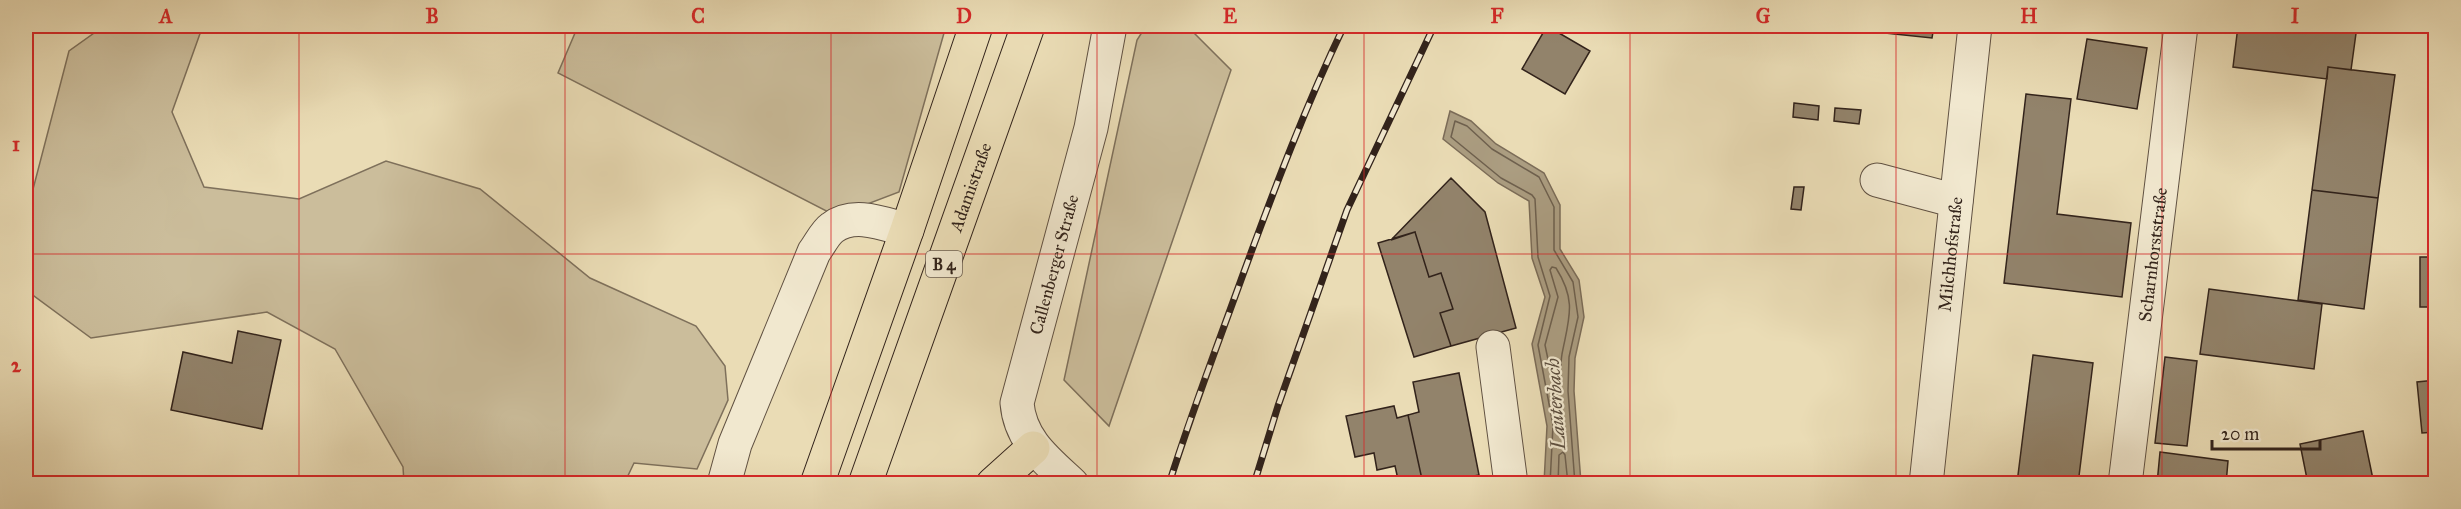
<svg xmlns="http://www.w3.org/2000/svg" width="2461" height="509" font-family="'IM FELL Great Primer',serif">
	<rect width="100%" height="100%" fill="#eadcb5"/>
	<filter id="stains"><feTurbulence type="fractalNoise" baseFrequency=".00333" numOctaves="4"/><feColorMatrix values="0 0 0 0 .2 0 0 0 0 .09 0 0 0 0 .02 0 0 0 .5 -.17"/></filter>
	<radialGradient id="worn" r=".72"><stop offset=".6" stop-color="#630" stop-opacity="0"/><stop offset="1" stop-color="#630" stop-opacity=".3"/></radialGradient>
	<path fill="#cbbd9b" stroke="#7e705b" stroke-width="1.5" d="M 104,26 L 193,26 L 202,28 L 172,112 L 204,187 L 299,199 L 386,161 L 480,189 L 590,278 L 696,326 L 725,366 L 728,400 L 697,469 L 634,463 L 624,484 L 404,483 L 403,467 L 335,349 L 267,312 L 91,338 L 26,290 L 26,216 L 69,51 Z
		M 578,26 L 946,26 L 899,192 L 836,216 L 558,73 Z
		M 1146,26 L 1187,26 L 1231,70 L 1109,426 L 1064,380 L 1137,40 Z"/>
	<path fill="#ab9d81" stroke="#7b6c58" stroke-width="1.5" d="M 1450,111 L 1471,121 L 1496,144 L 1544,173 L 1560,205 L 1560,249 L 1579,280 L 1584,317 L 1575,358 L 1574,391 L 1581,483 L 1544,483 L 1547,426 L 1532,344 L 1545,297 L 1532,258 L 1529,201 L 1498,183 L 1443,139 Z"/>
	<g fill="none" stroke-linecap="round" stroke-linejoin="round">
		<path stroke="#6e604e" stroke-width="1.5" d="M 1552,267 L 1556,268 C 1577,301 1569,318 1562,354 C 1560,366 1561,380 1560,392 L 1558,395 L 1555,393 L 1545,345 L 1558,297 L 1550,270 Z
			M 1550,484 L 1553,425 L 1538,345 L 1550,296 L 1538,257 L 1535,199 L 1532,195 L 1501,178 L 1451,137 L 1455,121 L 1467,126 L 1492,149 L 1539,177 L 1554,207 L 1554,250 L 1573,282 L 1578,317 L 1569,357 L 1568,391 L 1575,484
			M 1558,484 L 1559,455 L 1563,452 L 1565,455 L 1568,484"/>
	</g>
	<path fill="#92836b" stroke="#32231b" stroke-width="1.5" d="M 1547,26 L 1590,51 L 1565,94 L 1522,69 Z
		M 1818,26 L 1934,26 L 1932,38 Z
		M 2238,26 L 2357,26 L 2351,70 L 2328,67 L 2327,79 L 2233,67 Z
		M 2087,39 L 2147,48 L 2137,109 L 2077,99 Z
		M 2328,67 L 2395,75 L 2378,198 L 2312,190 Z
		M 2026,94 L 2071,99 L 2057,214 L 2131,223 L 2122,297 L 2004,283 Z
		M 1794,103 L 1819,106 L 1818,120 L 1793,117 Z
		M 1835,108 L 1861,110 L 1859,124 L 1834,121 Z
		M 1451,178 L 1485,212 L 1516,328 L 1451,346 L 1440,313 L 1453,309 L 1441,273 L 1429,277 L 1415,232 L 1391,240 Z
		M 1794,187 L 1804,187 L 1801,210 L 1791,209 Z
		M 2312,190 L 2378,198 L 2364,309 L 2298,300 Z
		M 1415,232 L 1429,277 L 1441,273 L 1453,309 L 1440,313 L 1451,346 L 1414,357 L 1378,243 Z
		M 2420,257 L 2436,257 L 2436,307 L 2420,307 Z
		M 2209,289 L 2322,304 L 2314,369 L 2200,354 Z
		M 238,331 L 281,340 L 262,429 L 171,410 L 183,352 L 232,363 Z
		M 2033,355 L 2093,363 L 2078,484 L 2017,483 Z
		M 2165,357 L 2197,361 L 2187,446 L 2155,443 Z
		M 1459,373 L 1479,475 L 1434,484 L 1423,484 L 1408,415 L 1419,412 L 1413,382 Z
		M 2436,380 L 2436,432 L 2422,433 L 2417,382 Z
		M 1394,406 L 1397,418 L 1408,415 L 1423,484 L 1399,484 L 1395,466 L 1377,470 L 1374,453 L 1355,457 L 1346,416 Z
		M 2363,431 L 2374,484 L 2308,484 L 2300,444 Z
		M 2160,452 L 2228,461 L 2226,484 L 2157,484 Z"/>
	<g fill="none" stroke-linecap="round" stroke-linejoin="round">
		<defs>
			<g id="minor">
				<path d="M 1877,180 L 1956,201"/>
				<path d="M 1493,347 L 1511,484"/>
				<path d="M 724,484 L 735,444 L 814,252 C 820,244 825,233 832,228 C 854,211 884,224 907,230"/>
				<path id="s1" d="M 1072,484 C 1046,460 1020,440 1017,403 L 1091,128 L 1110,26"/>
				<path id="s2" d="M 1926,484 L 1975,26"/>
				<path id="s3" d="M 2125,484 L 2181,26"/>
			</g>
			<g id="highway">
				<path d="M 817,484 L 907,230 L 976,26"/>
				<path id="s4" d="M 865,484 L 1028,26"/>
				<path d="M 993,484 L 1033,448"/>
			</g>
		</defs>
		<use href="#minor" stroke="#605142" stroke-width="35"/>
		<use href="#highway" stroke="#32231b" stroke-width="35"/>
		<use href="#minor" stroke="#f1e8cf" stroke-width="33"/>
		<use href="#highway" stroke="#eadcb5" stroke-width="33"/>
		<defs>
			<path id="rail" d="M 1169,484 C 1192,411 1219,341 1245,269 C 1275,187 1306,105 1344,26
				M 1254,484 L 1278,406 L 1347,210 L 1434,26"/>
		</defs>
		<use href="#rail" stroke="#32231b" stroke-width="7"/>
		<use href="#rail" stroke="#f1e8cf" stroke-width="4.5" stroke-dasharray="14" stroke-linecap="butt"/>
	</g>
	<path fill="none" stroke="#d62828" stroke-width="1.5" stroke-opacity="0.55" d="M 299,26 L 299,484M 565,26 L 565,484M 831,26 L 831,484M 1097,26 L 1097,484M 1364,26 L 1364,484M 1630,26 L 1630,484M 1896,26 L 1896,484M 2162,26 L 2162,484M 26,254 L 2436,254"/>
	<g text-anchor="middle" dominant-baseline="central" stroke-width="4.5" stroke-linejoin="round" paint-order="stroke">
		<rect fill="#f1e8cf" stroke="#6b5e51" stroke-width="1.5" x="926" y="251" width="36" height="26" rx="4.5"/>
		<g font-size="16" font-weight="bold" fill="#32231b">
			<text x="944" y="264">B 4</text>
		</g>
		<g font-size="18" fill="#32231b" stroke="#f1e8cf">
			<text stroke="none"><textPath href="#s4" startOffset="315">Adamistraße</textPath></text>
			<text stroke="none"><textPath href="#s2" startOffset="231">Milchhofstraße</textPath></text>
			<text stroke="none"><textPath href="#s3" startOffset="231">Scharnhorststraße</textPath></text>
			<text stroke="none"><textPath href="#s1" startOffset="244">Callenberger Straße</textPath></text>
		</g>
		<g font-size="20" font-style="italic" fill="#5c4e3f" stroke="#f1e8cf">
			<text transform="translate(1555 404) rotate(-94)">Lauterbach</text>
		</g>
	</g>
	<rect width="2461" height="509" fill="none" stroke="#eadcb5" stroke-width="66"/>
	<path d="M2212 440v9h108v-9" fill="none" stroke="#32231b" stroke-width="3"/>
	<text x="2221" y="440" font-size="18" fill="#32231b" stroke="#f1e8cf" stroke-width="4.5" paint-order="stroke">20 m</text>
	<rect x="33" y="33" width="2395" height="443" fill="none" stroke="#d62828" stroke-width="2"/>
	<g font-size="20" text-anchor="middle" font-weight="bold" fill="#d62828">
		<text x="166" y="23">A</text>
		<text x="432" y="23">B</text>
		<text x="698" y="23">C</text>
		<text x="964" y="23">D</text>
		<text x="1230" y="23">E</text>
		<text x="1497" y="23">F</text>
		<text x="1763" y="23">G</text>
		<text x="2029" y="23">H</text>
		<text x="2295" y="23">I</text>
		<text x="16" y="151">1</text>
		<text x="16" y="372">2</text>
	</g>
	<rect width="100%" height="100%" filter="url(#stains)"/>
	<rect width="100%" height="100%" fill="url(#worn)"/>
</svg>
